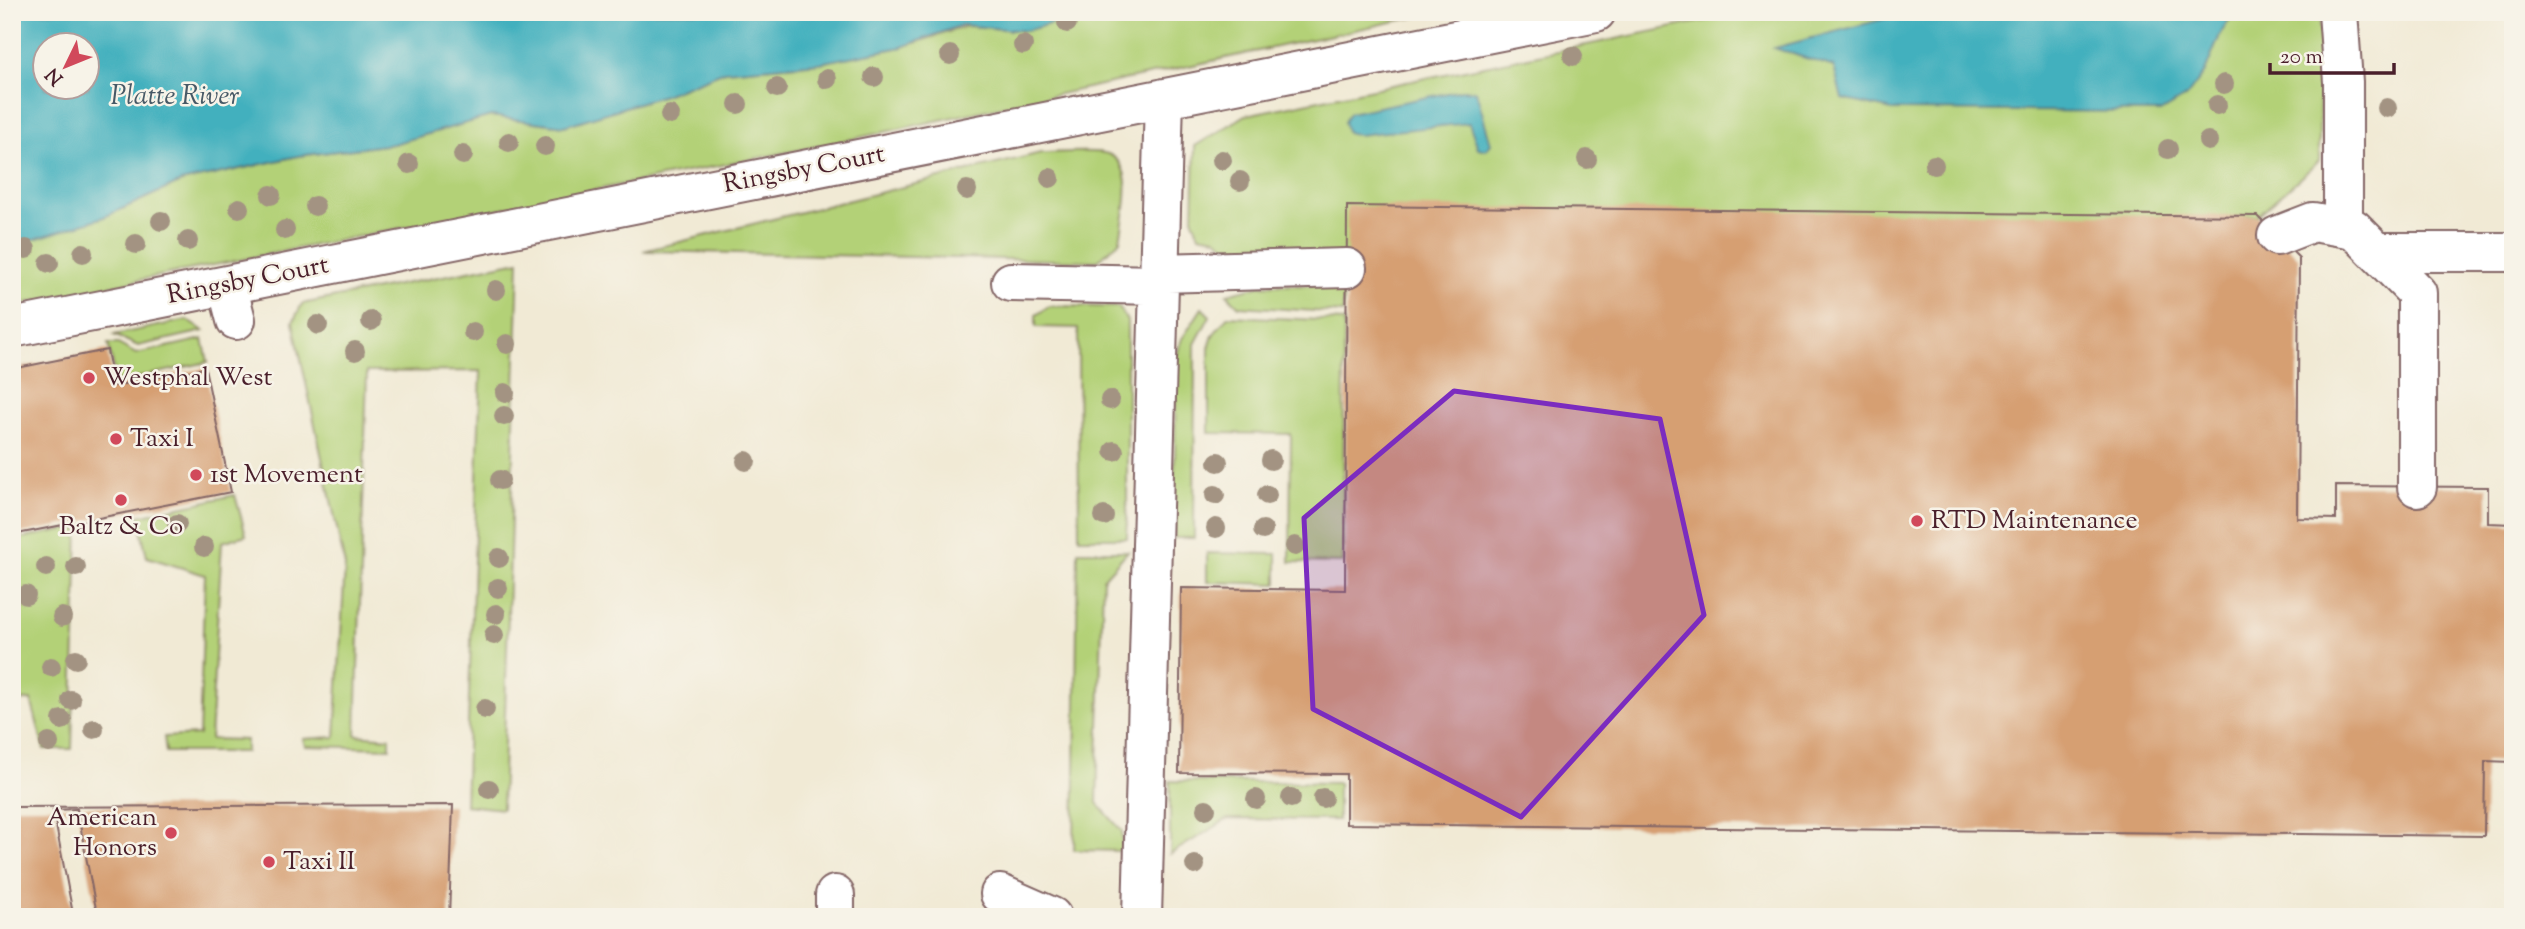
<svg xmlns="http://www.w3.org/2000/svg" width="2525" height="929" font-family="'Sorts Mill Goudy',serif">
	<rect width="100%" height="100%" fill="#f7f3e8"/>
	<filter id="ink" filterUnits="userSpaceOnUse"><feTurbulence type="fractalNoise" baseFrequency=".0143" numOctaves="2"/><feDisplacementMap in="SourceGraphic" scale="14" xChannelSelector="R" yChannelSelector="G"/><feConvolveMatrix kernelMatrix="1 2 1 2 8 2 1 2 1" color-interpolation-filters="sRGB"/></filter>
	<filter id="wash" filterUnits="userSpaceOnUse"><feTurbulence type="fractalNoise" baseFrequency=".00686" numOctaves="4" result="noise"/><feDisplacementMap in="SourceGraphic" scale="28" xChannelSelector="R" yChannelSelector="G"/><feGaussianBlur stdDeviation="1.57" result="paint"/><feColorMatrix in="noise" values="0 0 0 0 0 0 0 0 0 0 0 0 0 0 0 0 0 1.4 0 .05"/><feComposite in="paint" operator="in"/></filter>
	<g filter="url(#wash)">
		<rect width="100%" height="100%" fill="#f1ead5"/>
		<path fill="#b3d177" stroke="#7e7851" stroke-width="2" d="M 1091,12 L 1438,12 L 829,144 L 178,272 L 12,306 L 12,245 L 104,217 L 181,182 L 298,156 L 393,144 L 491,116 L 564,126 L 664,95 L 725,71 L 819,63 L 902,47 L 967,26 L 1025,31 Z
			M 1747,12 L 2320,12 L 2319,161 L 2257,216 L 1347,254 L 1256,255 L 1230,249 L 1216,238 L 1199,235 L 1193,220 L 1195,146 L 1246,115 Z
			M 1041,153 C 1055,153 1098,149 1108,154 C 1138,166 1123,216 1120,241 L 1097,261 L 643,251 Z
			M 519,261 L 502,809 L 465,805 L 481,371 L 367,372 L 356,735 L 390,738 L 390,748 L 305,746 L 303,739 L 335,737 L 345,566 L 293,322 L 302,304 Z
			M 1262,285 L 1343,286 L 1343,313 L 1239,306 L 1227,294 Z
			M 1050,306 L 1119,307 L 1127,321 L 1127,538 L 1079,538 L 1078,328 L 1036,327 L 1036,315 Z
			M 1202,308 L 1210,316 L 1195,344 L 1194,538 L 1174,538 L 1176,358 L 1182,339 Z
			M 1228,316 L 1344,321 L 1343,563 L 1290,562 L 1291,434 L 1209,433 L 1209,348 L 1213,335 Z
			M 187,320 L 204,331 L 138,346 L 114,335 Z
			M 203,339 L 208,362 L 117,382 L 108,344 L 118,344 L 136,354 Z
			M 235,495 L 246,535 L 222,542 L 210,739 L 246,740 L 246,752 L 166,752 L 164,737 L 199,735 L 205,575 L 147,557 L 138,516 Z
			M 78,527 L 72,749 L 44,749 L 31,700 L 12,701 L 12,540 Z
			M 1078,551 L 1128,551 L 1103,579 L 1097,803 L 1122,831 L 1122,851 L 1074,850 Z
			M 1207,553 L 1277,554 L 1277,584 L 1207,582 Z
			M 1170,781 L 1338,783 L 1338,820 L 1228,819 L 1170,854 Z"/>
		<path fill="#42b0be" stroke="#466874" stroke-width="2" fill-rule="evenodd" d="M 12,12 L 1091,12 L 1025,31 L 962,25 L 902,47 L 819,63 L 725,71 L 664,95 L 564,126 L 491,116 L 393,144 L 298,156 L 181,182 L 104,217 L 16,245 L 12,245 ZM 46,46 L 88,46 L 88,88 L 46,88 Z
			M 1910,12 L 2234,12 L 2220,35 L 2205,72 L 2187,96 L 2160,112 L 1892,110 L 1842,99 L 1834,67 L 1774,48 Z
			M 1462,90 L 1476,91 L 1491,144 L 1486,150 L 1478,148 L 1469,123 L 1358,135 L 1347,132 L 1344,122 L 1349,113 Z"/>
		<g id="blocks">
			<path fill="#d69f72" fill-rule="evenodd" d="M 1347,206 L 2257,216 L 2299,258 L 2297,518 L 2336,519 L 2336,486 L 2488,487 L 2488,523 L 2513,524 L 2513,762 L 2485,761 L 2484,836 L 1346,824 L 1346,774 L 1179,773 L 1181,588 L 1345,590 Z
				M 107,350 L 114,386 L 205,368 L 231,492 L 12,535 L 12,369 Z
				M 453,805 L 449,917 L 12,917 L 12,807 ZM 77,809 L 97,914 L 73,914 L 53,810 Z"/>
		</g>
	</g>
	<g filter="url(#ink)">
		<use href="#blocks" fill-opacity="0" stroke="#846666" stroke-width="2"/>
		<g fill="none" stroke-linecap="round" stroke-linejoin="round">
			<defs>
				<path id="minor" d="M 2338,12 L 2343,82 L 2343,227
					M 2277,236 L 2313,222 L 2354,229 L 2417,293 L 2417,487
					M 2378,252 L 2513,252
					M 1159,273 L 1347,268
					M 1011,282 L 1159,285
					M 227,285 L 236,320
					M 12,328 L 1596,12
					M 1000,894 L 1052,917
					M 835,917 L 835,895
					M 1142,917 L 1164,98"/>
			</defs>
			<use href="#minor" stroke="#846666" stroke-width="42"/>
			<use href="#minor" stroke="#fff" stroke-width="38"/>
		</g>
		<g fill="#a39382">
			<circle cx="1067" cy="23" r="10"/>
			<circle cx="1023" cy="45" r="10"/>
			<circle cx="950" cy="55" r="10"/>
			<circle cx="1573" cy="56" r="10"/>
			<circle cx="874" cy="77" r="10"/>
			<circle cx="827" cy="79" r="10"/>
			<circle cx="2224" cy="84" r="10"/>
			<circle cx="777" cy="88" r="10"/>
			<circle cx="738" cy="104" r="10"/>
			<circle cx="2217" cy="105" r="10"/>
			<circle cx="2387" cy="108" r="10"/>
			<circle cx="670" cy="115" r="10"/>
			<circle cx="2208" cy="141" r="10"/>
			<circle cx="509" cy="142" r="10"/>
			<circle cx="545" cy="146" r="10"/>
			<circle cx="2168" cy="149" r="10"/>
			<circle cx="463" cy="155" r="10"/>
			<circle cx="1587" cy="159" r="10"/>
			<circle cx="1222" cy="160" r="10"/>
			<circle cx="409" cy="164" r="10"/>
			<circle cx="1934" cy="165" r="10"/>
			<circle cx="1050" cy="178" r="10"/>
			<circle cx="1240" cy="181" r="10"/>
			<circle cx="967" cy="190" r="10"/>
			<circle cx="271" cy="195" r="10"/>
			<circle cx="315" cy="206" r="10"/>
			<circle cx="239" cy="208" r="10"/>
			<circle cx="161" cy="221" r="10"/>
			<circle cx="285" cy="230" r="10"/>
			<circle cx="188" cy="241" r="10"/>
			<circle cx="136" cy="244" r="10"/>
			<circle cx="26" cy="249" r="10"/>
			<circle cx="83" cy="253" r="10"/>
			<circle cx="49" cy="263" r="10"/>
			<circle cx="496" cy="290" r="10"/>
			<circle cx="371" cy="321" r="10"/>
			<circle cx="318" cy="325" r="10"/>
			<circle cx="473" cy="332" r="10"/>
			<circle cx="507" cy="344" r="10"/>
			<circle cx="355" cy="351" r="10"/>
			<circle cx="505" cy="393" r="10"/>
			<circle cx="1110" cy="400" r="10"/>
			<circle cx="504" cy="416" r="10"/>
			<circle cx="1114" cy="451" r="10"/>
			<circle cx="1271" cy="460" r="10"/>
			<circle cx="746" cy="461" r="10"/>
			<circle cx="1218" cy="462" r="10"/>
			<circle cx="500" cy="480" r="10"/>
			<circle cx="1215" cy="495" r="10"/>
			<circle cx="1267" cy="495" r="10"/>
			<circle cx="1104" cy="516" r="10"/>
			<circle cx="177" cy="524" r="10"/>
			<circle cx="1216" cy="528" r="10"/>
			<circle cx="1263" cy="530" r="10"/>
			<circle cx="1295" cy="546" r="10"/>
			<circle cx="204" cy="547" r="10"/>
			<circle cx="499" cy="558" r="10"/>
			<circle cx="46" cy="567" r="10"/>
			<circle cx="76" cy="567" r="10"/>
			<circle cx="498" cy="588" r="10"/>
			<circle cx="26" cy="595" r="10"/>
			<circle cx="496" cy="614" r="10"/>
			<circle cx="62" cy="617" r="10"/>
			<circle cx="494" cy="635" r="10"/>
			<circle cx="76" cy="659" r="10"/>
			<circle cx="51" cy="667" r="10"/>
			<circle cx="71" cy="700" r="10"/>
			<circle cx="485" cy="709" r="10"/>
			<circle cx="62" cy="720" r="10"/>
			<circle cx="94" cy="729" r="10"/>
			<circle cx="49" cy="743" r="10"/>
			<circle cx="489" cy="789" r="10"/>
			<circle cx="1291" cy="798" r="10"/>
			<circle cx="1323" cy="798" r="10"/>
			<circle cx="1256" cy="799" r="10"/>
			<circle cx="1206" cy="809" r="10"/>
			<circle cx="1195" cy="865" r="10"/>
		</g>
	</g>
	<path fill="#7b2cbf" fill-opacity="0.2" stroke="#7b2cbf" stroke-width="5" stroke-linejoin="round" d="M 1454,391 L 1660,419 L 1704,615 L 1521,817 L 1313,709 L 1304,518 Z"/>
	<g fill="#d1495b" stroke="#f7f3e8" stroke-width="2.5">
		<circle cx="89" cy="378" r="7"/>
		<circle cx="116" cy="439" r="7"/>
		<circle cx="196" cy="475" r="7"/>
		<circle cx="121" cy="500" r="7"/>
		<circle cx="1917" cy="521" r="7"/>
		<circle cx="171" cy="833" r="7"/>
		<circle cx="269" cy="862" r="7"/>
	</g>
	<g text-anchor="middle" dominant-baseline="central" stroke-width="5" stroke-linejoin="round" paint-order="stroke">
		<g font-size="26" fill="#4a1f2b" stroke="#f7f3e8">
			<text transform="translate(804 170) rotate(-11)">Ringsby Court</text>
			<text transform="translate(248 281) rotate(-11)">Ringsby Court</text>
		</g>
		<g font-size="26" fill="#4a1f2b" stroke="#f7f3e8" text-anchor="start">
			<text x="103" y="378">Westphal West</text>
			<text x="130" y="439">Taxi I</text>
			<text x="210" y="475">1st Movement</text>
			<text x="1931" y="521">RTD Maintenance</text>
			<text x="121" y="527" text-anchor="middle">Baltz &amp; Co</text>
			<text x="157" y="818" text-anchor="end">American<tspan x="157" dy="30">Honors</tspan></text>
			<text x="283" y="862">Taxi II</text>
		</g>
		<g font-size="28" font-style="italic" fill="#475966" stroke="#f7f3e8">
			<text x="175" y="97">Platte River</text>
		</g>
	</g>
	<rect width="2525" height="929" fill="none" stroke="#f7f3e8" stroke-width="42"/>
	<g transform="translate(66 66) rotate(227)"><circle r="33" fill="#f7f3e8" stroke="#b29e9c" stroke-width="2"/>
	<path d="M0-5L12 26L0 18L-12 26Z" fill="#d1495b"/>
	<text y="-10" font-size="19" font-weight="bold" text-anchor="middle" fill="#4a1f2b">N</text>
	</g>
	<path d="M2270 63v10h124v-10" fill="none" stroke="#4a1f2b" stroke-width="3.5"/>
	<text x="2280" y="63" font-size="21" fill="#4a1f2b" stroke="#f7f3e8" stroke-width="5" paint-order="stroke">20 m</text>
</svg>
